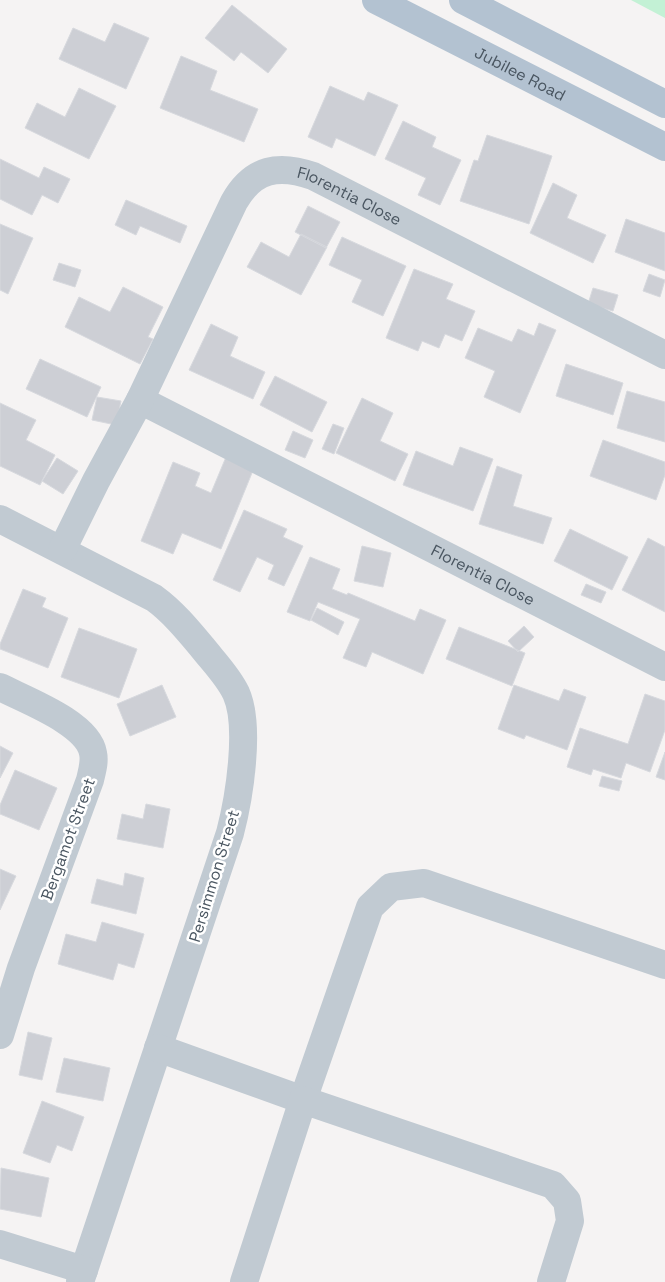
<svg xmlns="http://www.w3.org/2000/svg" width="665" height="1282" font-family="'Space Grotesk',sans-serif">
	<rect width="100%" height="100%" fill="#f5f3f3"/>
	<path fill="#c3f1d5" d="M 631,0 L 665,0 L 665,18 Z"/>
	<path fill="#cdcfd5" stroke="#d7d9de" d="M 232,5 L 287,49 L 268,73 L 241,52 L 234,61 L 205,38 Z
		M 114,23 L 149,38 L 126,89 L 59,59 L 73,28 L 105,42 Z
		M 181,56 L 217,71 L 210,90 L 258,109 L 244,142 L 160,108 Z
		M 330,86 L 364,101 L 368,92 L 398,105 L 375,156 L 336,138 L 332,148 L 308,137 Z
		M 79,88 L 116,106 L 89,159 L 25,128 L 37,103 L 65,117 Z
		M 403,121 L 436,137 L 432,147 L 461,160 L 440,205 L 418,195 L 426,178 L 385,159 Z
		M 487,135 L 552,156 L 529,224 L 460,201 L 474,160 L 478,161 Z
		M 0,159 L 39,178 L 44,167 L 70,179 L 58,203 L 42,195 L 32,215 L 0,199 Z
		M 553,183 L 577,195 L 567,218 L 606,235 L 593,263 L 530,233 Z
		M 126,200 L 187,226 L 180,243 L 140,226 L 136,235 L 115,225 Z
		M 308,206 L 340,222 L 326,248 L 295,232 Z
		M 626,219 L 665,233 L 665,271 L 615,252 Z
		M 0,224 L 33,238 L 8,294 L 0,290 Z
		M 301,234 L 327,247 L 301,295 L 247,267 L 261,242 L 289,257 Z
		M 342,237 L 406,266 L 383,316 L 352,302 L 362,280 L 329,265 Z
		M 59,263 L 81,270 L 75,287 L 53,280 Z
		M 414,269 L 453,284 L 446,299 L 475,311 L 462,341 L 445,334 L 439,348 L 422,341 L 418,351 L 386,338 Z
		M 649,274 L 665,280 L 660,297 L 643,291 Z
		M 123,287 L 163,307 L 148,337 L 153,339 L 140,364 L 65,327 L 79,297 L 110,312 Z
		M 593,288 L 618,295 L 613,311 L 588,304 Z
		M 539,323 L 556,330 L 520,413 L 484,397 L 495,371 L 465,358 L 478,328 L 512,342 L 518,329 L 534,336 Z
		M 211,324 L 238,337 L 230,356 L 265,372 L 253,399 L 189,370 Z
		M 40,359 L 101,387 L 87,417 L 26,389 Z
		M 566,364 L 623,383 L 613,415 L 556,396 Z
		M 275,376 L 327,402 L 312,432 L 260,405 Z
		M 627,391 L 665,402 L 665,442 L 617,428 Z
		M 97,397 L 121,401 L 116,425 L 92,420 Z
		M 362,398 L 393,413 L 380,441 L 408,454 L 395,481 L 336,453 Z
		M 0,403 L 36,420 L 26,440 L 55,455 L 40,485 L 0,466 Z
		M 333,424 L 344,428 L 334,454 L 322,449 Z
		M 293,431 L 313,440 L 305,458 L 285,450 Z
		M 603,440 L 665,462 L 665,475 L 656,500 L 590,476 Z
		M 460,447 L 493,459 L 473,511 L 403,485 L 416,451 L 453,466 Z
		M 226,457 L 254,468 L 221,549 L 182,533 L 173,554 L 141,541 L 173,462 L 200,473 L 195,486 L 211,493 Z
		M 57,458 L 78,471 L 63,494 L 42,481 Z
		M 497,466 L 522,475 L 513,506 L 552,518 L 543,544 L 479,524 Z
		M 244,510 L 287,529 L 283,537 L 303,546 L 284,586 L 268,579 L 274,565 L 257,557 L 240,592 L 213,580 Z
		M 570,529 L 628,557 L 612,590 L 554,561 Z
		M 648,538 L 665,547 L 665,612 L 622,590 Z
		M 362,546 L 391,553 L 383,587 L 354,581 Z
		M 310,557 L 340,569 L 332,589 L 347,595 L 348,593 L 415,621 L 420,609 L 446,620 L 423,674 L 372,652 L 366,667 L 343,658 L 360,619 L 318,602 L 310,621 L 287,612 Z
		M 586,584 L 606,592 L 601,603 L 581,595 Z
		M 23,589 L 46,598 L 42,607 L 68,618 L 48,668 L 0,649 L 0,644 Z
		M 317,608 L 344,622 L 338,635 L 311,620 Z
		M 524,626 L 534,637 L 518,652 L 508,641 Z
		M 459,627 L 525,653 L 512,686 L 446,659 Z
		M 79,628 L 137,649 L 119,698 L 61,677 Z
		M 162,685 L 176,717 L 130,736 L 117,704 Z
		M 514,685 L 559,701 L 564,689 L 586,697 L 567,750 L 526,735 L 524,739 L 498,729 Z
		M 645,694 L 665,701 L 665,730 L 650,772 L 626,763 L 621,778 L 593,769 L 591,775 L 567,767 L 580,728 L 628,744 Z
		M 0,746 L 13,753 L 0,778 Z
		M 665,752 L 665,780 L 656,777 Z
		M 15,770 L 57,788 L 39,830 L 0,814 L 0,805 Z
		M 602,776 L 622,781 L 619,791 L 599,786 Z
		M 146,804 L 170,809 L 163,848 L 117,839 L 122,814 L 143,819 Z
		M 0,869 L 16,876 L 0,910 Z
		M 125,873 L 144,878 L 136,914 L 91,903 L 97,879 L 123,886 Z
		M 102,922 L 144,934 L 134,968 L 118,963 L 113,980 L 58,964 L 66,934 L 96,942 Z
		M 28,1032 L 52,1038 L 42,1080 L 19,1075 Z
		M 64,1058 L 110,1068 L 103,1101 L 56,1092 Z
		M 42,1101 L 84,1117 L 72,1151 L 57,1145 L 50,1163 L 23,1153 Z
		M 1,1168 L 49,1178 L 41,1217 L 0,1209 Z"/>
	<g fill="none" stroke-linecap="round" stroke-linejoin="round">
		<g stroke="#c1cad2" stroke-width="28">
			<path id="s1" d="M 140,400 L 665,667"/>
			<path d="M 0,519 L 154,598 C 172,611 187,629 202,647 C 213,661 228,676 236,693 C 251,726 239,799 230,833 L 80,1282"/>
			<path id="s2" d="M 62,550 L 96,481 L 140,400 L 234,202 C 253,168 279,164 313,176 L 665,355"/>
			<path d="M 0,687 C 25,700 88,723 93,753 C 95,762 92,771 90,780 L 21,968 L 0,1035"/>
			<path d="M 158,1048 L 303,1100 L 370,907 L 391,887 L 424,883 L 665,965"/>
			<path d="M 0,1244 L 84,1270"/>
			<path d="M 244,1282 L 303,1100 L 553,1185 L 567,1201 L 570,1221 L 551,1282"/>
		</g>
		<g stroke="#b3c2d1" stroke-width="28">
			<path id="s3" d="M 376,0 L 665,147"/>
			<path d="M 463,0 L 665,104"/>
		</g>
	</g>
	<g text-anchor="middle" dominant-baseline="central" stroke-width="5" stroke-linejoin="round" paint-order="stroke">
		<g font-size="16" fill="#4a5661" stroke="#fff">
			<text stroke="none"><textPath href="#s3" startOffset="162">Jubilee Road</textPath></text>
			<text stroke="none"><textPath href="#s2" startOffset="522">Florentia Close</textPath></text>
			<text stroke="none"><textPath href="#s1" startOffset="385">Florentia Close</textPath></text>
			<text transform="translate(68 839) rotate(-70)">Bergamot Street</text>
			<text transform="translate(214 876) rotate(-73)">Persimmon Street</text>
		</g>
	</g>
</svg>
